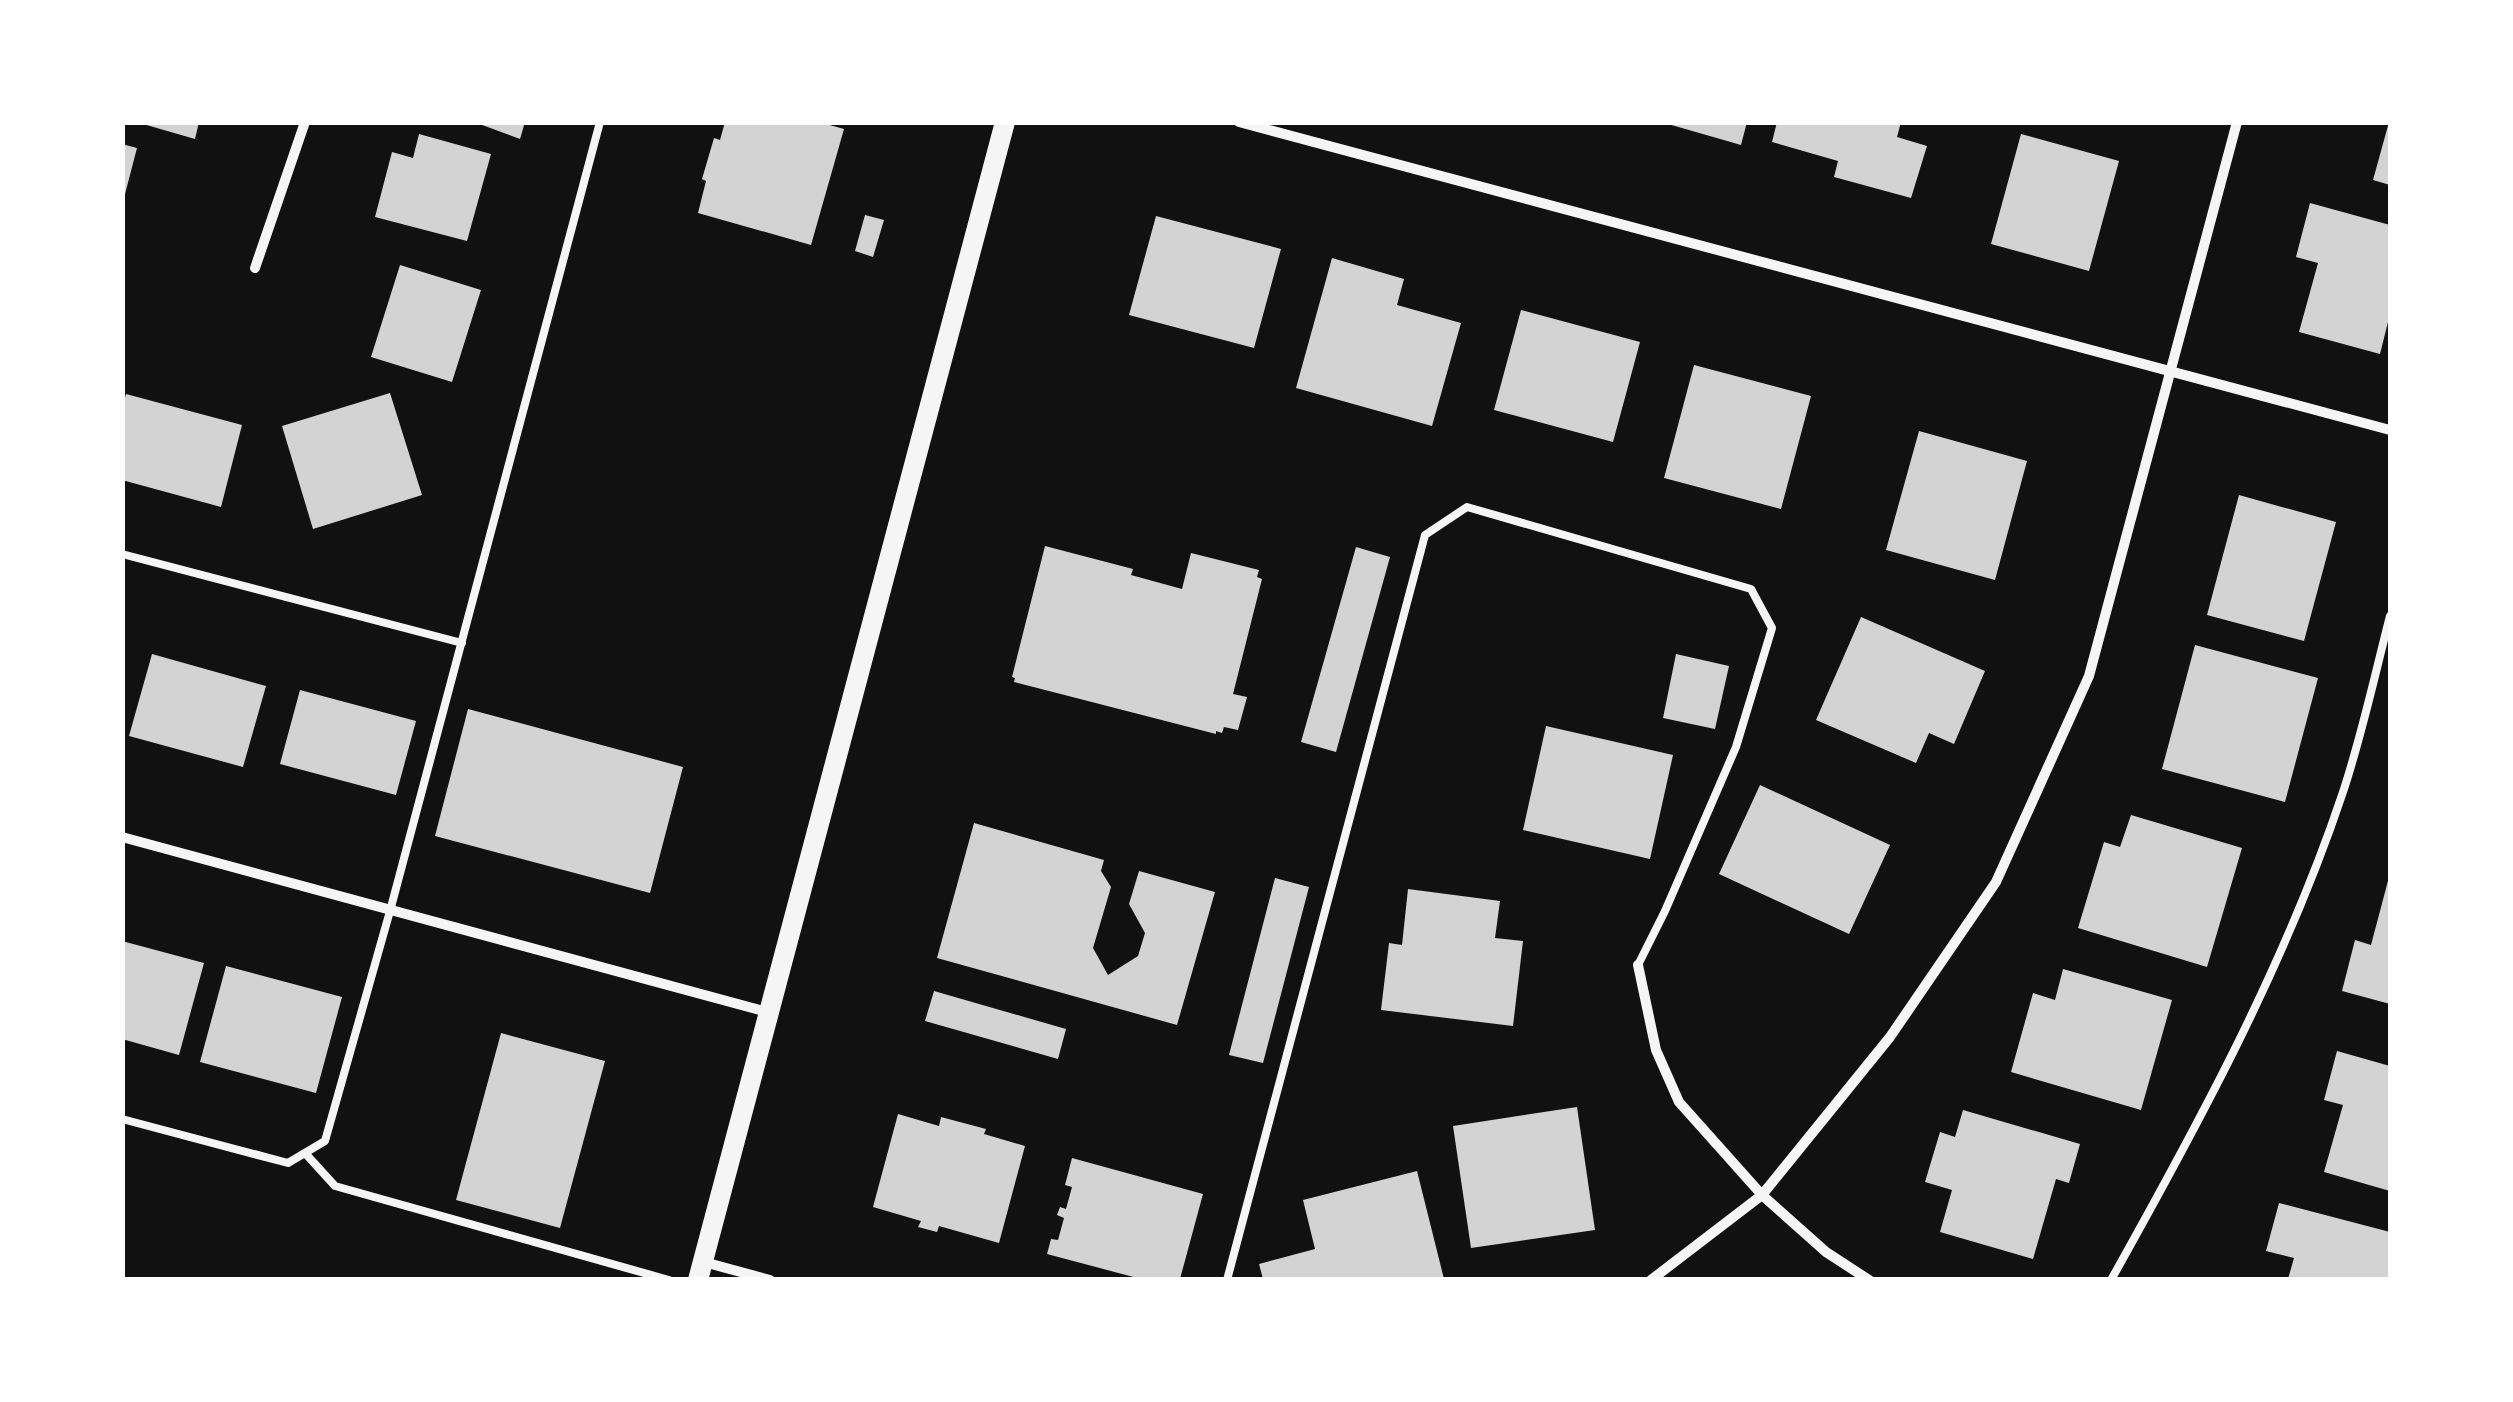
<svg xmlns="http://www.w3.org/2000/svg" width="2513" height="1402" font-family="Karla,sans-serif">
	<rect width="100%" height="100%" fill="#111"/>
	<path fill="#d3d3d3" d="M 136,122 L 199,122 L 195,139 Z
		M 474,122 L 525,122 L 520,139 Z
		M 725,122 L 819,122 L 844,129 L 811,245 L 698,213 L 706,181 L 702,179 L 714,138 L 720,140 Z
		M 1661,122 L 1747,122 L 1741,145 Z
		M 1777,122 L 1901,122 L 1897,137 L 1927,146 L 1911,198 L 1834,177 L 1838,161 L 1772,142 Z
		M 2389,122 L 2390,122 L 2390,185 L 2373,180 Z
		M 419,134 L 491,154 L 467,241 L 375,217 L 392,152 L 413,158 Z
		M 2021,134 L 2119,161 L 2089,271 L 1991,244 Z
		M 122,144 L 137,148 L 124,198 L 122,198 Z
		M 2310,203 L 2390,225 L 2390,314 L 2380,354 L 2299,332 L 2318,263 L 2296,257 Z
		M 865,215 L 884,220 L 873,257 L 855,251 Z
		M 1156,216 L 1281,249 L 1254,348 L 1129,315 Z
		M 1332,258 L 1404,279 L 1397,305 L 1461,323 L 1432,426 L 1296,388 Z
		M 400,265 L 481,290 L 452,382 L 371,357 Z
		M 1521,310 L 1640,342 L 1613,442 L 1494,410 Z
		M 1694,365 L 1811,396 L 1781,509 L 1664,478 Z
		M 390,393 L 422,495 L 313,529 L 282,426 Z
		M 126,394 L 242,425 L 221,507 L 122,480 L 122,409 Z
		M 1919,431 L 2027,461 L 1995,580 L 1886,550 Z
		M 2239,495 L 2336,522 L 2304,641 L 2207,615 Z
		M 1045,546 L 1133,569 L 1131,575 L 1182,589 L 1191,553 L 1259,570 L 1257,577 L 1262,579 L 1233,694 L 1247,697 L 1238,730 L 1224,727 L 1222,733 L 1216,731 L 1216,734 L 1014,682 L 1015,678 L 1012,677 Z
		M 1356,547 L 1390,557 L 1336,752 L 1301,742 Z
		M 1861,617 L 1985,671 L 1954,744 L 1929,733 L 1916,763 L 1816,720 Z
		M 2195,645 L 2318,678 L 2285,802 L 2162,769 Z
		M 152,654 L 266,686 L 243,767 L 129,736 Z
		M 1676,654 L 1729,666 L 1715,729 L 1663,718 Z
		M 300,690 L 416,721 L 396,795 L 280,764 Z
		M 468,709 L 683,767 L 650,893 L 435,836 Z
		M 1546,726 L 1673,755 L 1650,859 L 1523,830 Z
		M 1760,785 L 1890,845 L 1849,934 L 1719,874 Z
		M 2131,815 L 2242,848 L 2207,967 L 2078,928 L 2104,842 L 2120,847 Z
		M 974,823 L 1104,860 L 1101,871 L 1111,887 L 1093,948 L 1108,975 L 1138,956 L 1145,933 L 1129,904 L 1139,871 L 1215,892 L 1177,1025 L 937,958 Z
		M 2389,877 L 2390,877 L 2390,1004 L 2342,991 L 2355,940 L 2371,945 Z
		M 1275,878 L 1309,887 L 1263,1063 L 1229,1055 Z
		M 1408,889 L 1500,901 L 1495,938 L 1523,941 L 1513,1026 L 1381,1010 L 1389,943 L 1402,945 Z
		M 122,941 L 204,963 L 179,1055 L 122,1039 Z
		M 226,966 L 342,997 L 316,1093 L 200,1062 Z
		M 2063,969 L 2172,1000 L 2141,1110 L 2011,1072 L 2033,993 L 2055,1000 Z
		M 934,991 L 1066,1029 L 1058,1059 L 925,1021 Z
		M 501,1033 L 605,1061 L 560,1228 L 456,1200 Z
		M 2337,1051 L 2390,1066 L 2390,1191 L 2324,1172 L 2343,1105 L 2324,1100 Z
		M 1577,1107 L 1595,1230 L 1471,1248 L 1453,1126 Z
		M 1963,1110 L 2080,1144 L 2069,1183 L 2056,1179 L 2033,1259 L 1940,1232 L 1952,1190 L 1925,1182 L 1940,1132 L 1955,1137 Z
		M 898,1114 L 939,1126 L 941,1117 L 986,1129 L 984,1134 L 1025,1146 L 999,1243 L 939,1226 L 937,1232 L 918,1227 L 921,1221 L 873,1207 Z
		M 1072,1158 L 1203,1194 L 1180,1279 L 1141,1279 L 1047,1254 L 1051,1239 L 1058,1240 L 1064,1218 L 1057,1215 L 1060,1207 L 1066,1209 L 1072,1187 L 1065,1185 Z
		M 1417,1171 L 1444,1279 L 1263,1279 L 1259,1264 L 1315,1249 L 1303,1200 Z
		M 2279,1203 L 2390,1232 L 2390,1279 L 2288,1279 L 2294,1258 L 2266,1251 Z"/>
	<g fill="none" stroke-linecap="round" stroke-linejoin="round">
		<path stroke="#f5f5f5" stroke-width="8" d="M 122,554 L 462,643
			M 122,1119 L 288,1163 L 325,1141 L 390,911 L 600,122
			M 305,1153 L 335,1186 L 669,1280
			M 1227,1280 L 1425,535 L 1467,507 L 1751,589 L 1772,628 L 1736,747 L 1665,911 L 1638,965
			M 2111,1280 C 2199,1123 2286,963 2343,792 C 2362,735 2375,674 2390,616"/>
		<path stroke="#f5f5f5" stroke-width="10" d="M 1239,122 L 2390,430
			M 255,268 L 305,122
			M 122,837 L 767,1012
			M 1638,965 L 1656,1050 L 1679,1102 L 1762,1195 L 1826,1252 L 1869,1280
			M 704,1262 L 770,1280
			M 1651,1280 L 1762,1195 L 1890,1037 L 1996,882 L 2089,676 L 2237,122"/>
		<path stroke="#f5f5f5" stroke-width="20" d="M 698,1280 L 1005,122"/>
	</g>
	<rect width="2513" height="1402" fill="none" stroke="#ffffff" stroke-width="250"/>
</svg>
